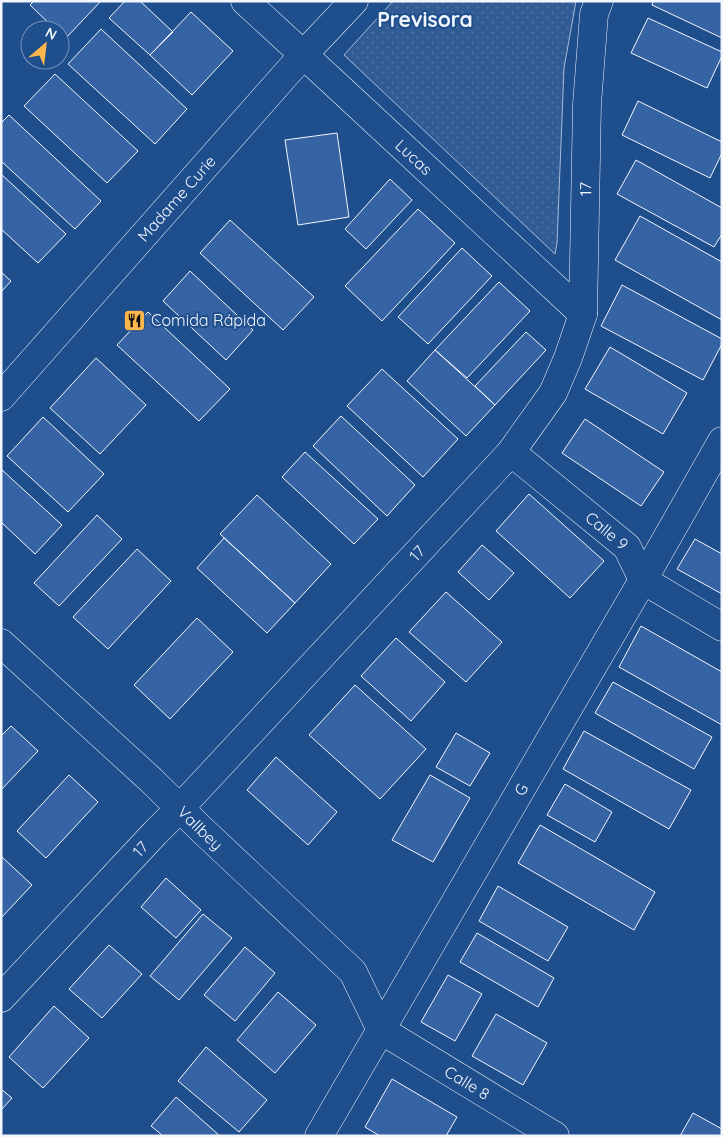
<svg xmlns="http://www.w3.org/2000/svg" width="723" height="1137" font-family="Quicksand,sans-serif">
	<defs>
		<pattern id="park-dots" width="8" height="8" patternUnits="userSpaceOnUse" patternTransform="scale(1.25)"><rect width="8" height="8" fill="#305b95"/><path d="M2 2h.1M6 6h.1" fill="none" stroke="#4e73a5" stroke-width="1.8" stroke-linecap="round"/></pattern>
	</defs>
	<rect width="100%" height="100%" fill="#1f4e8c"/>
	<path fill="url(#park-dots)" stroke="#a8bbd7" d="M 393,1 L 576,1 L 564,68 L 557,243 L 555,254 L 344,55 Z"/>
	<path fill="#3563a3" stroke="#f2f6ff" d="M 34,1 L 101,1 L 65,39 L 60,34 L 60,30 L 56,30 L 30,5 Z
		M 125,1 L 140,1 L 173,32 L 150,55 L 109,18 Z
		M 653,1 L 722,1 L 722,38 L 652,5 Z
		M 191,12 L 233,51 L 192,95 L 150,55 Z
		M 648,18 L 722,52 L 722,56 L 707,88 L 631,53 Z
		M 101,29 L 187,109 L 155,144 L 68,64 Z
		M 55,74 L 138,151 L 107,183 L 24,106 Z
		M 638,101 L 722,142 L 722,153 L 710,178 L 622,135 Z
		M 9,115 L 101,201 L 75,229 L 1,161 L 1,123 Z
		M 337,133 L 349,217 L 298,225 L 285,140 Z
		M 636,160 L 722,208 L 722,234 L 714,247 L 617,194 Z
		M 1,174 L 66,234 L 38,263 L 1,229 Z
		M 390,179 L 412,200 L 366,249 L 345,229 Z
		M 418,209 L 455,243 L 382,321 L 345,286 Z
		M 640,216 L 722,262 L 722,320 L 615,260 Z
		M 230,220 L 314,297 L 283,330 L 200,253 Z
		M 462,248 L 492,276 L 428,344 L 398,317 Z
		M 190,271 L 253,330 L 226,360 L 163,301 Z
		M 1,272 L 11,281 L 1,292 Z
		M 499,282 L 530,311 L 467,378 L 435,350 Z
		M 622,285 L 722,339 L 722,344 L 703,380 L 601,326 Z
		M 148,312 L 230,389 L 199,421 L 117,345 Z
		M 526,332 L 546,350 L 495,405 L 475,386 Z
		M 610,347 L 687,393 L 663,434 L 585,389 Z
		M 435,350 L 495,405 L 466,436 L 407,381 Z
		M 96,358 L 146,405 L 100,454 L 50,408 Z
		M 382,369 L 458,439 L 423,477 L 347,406 Z
		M 341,416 L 415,485 L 387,516 L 313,446 Z
		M 43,417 L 104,474 L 68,512 L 7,456 Z
		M 585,419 L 664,472 L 641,506 L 562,453 Z
		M 305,452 L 378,519 L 354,544 L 282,477 Z
		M 1,469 L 62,525 L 35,554 L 1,522 Z
		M 529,494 L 604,561 L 570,598 L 496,531 Z
		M 257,495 L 331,564 L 295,603 L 220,534 Z
		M 97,515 L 122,539 L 59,606 L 34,583 Z
		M 224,538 L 295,603 L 267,633 L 197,568 Z
		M 695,539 L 722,554 L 722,594 L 677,569 Z
		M 482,545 L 514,573 L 489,600 L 458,572 Z
		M 137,549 L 171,581 L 108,649 L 73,617 Z
		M 446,592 L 502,642 L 466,682 L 409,632 Z
		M 197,618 L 233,652 L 170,719 L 134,685 Z
		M 641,626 L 722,672 L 722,725 L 619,667 Z
		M 396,638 L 445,682 L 411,721 L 361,676 Z
		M 613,682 L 712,737 L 694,769 L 595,713 Z
		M 355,685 L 426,749 L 380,799 L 309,735 Z
		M 11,726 L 38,751 L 1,790 L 1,736 Z
		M 584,731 L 691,790 L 669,829 L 563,769 Z
		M 456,733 L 490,753 L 470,786 L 436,767 Z
		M 276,757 L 337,812 L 308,845 L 247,790 Z
		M 69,775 L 98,802 L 46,858 L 17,831 Z
		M 430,775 L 470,798 L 433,862 L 392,840 Z
		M 565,784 L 612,812 L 595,842 L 547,815 Z
		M 540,825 L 655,892 L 634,930 L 518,863 Z
		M 1,856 L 32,885 L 1,918 Z
		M 166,878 L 201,910 L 176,938 L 141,907 Z
		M 498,886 L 568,927 L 548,961 L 479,921 Z
		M 203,914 L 232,938 L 179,1000 L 150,976 Z
		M 477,933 L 554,978 L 538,1007 L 460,962 Z
		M 109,945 L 142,974 L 102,1018 L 69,989 Z
		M 245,947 L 275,973 L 235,1021 L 204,995 Z
		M 448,975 L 482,994 L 455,1041 L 421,1022 Z
		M 278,992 L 316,1025 L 275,1073 L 237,1040 Z
		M 54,1006 L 89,1038 L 43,1088 L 9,1057 Z
		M 496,1014 L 547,1043 L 523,1085 L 472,1056 Z
		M 206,1047 L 267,1100 L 239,1132 L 178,1081 Z
		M 392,1079 L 457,1117 L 446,1136 L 380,1136 L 365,1127 Z
		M 1,1089 L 12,1098 L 1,1110 Z
		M 176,1097 L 220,1136 L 163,1136 L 151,1126 Z
		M 693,1113 L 722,1129 L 722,1136 L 680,1136 Z"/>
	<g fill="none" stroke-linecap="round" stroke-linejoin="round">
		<defs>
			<g id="minor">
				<path id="s1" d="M 245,1 L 332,81 L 583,314"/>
				<path id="s2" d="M 511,452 L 627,547 L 643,580 L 722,627"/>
				<path id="s3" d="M 1,643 L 151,780 L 200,828 L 353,972 L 381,1030"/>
				<path id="s4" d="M 1,998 L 155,833 L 180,808 L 511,452 L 553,393 L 568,358 L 583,314 L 587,104 L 594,14 L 599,1"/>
				<path id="s5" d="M 381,1030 L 555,1136"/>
				<path id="s6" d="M 319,1136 L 643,580 L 722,441"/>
			</g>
			<g id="major">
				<path id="s7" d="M 1,397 L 303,55 L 354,1"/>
			</g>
		</defs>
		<use href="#minor" stroke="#f2f6ff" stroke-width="29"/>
		<use href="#major" stroke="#f2f6ff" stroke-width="29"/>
		<use href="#minor" stroke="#1f4e8c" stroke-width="28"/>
		<use href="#major" stroke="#1f4e8c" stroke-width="28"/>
	</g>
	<defs>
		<symbol id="restaurant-square" viewBox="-11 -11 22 22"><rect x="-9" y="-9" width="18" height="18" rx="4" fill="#ffb74d" stroke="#1f4e8c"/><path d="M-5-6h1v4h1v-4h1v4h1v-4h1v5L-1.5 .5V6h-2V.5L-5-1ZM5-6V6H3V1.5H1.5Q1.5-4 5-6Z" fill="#111"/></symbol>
	</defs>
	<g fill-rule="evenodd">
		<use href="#restaurant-square" x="122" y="308" width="25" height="25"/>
	</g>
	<g text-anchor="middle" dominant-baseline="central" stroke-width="4" stroke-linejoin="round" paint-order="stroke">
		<g font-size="16" fill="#f2f6ff" stroke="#1f4e8c">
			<text stroke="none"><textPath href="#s1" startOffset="230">Lucas</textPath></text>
			<text stroke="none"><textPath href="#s4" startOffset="1029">17</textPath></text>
			<text stroke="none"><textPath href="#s7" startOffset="265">Madame Curie</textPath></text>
			<text stroke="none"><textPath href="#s2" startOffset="124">Calle 9</textPath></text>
			<text stroke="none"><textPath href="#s4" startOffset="609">17</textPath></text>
			<text stroke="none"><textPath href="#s6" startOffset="401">G</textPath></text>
			<text stroke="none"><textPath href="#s3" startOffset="272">Vallbey</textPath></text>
			<text stroke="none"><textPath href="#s4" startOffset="204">17</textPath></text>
			<text stroke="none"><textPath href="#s5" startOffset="101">Calle 8</textPath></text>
		</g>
		<g font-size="16" fill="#f2f6ff" stroke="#1f4e8c" text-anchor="start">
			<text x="151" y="320">Comida Rápida</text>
		</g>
		<g font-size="21" font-weight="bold" fill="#f2f6ff" stroke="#1f4e8c">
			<text x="425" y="19">Previsora</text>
		</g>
	</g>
	<rect width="723" height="1137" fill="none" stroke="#f2f6ff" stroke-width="5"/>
	<g transform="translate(45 45) rotate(28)"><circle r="24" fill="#1f4e8c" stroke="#7391ba"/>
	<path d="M0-4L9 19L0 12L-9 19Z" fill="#ffb74d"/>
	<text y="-8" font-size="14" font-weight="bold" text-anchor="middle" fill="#f2f6ff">N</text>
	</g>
</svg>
